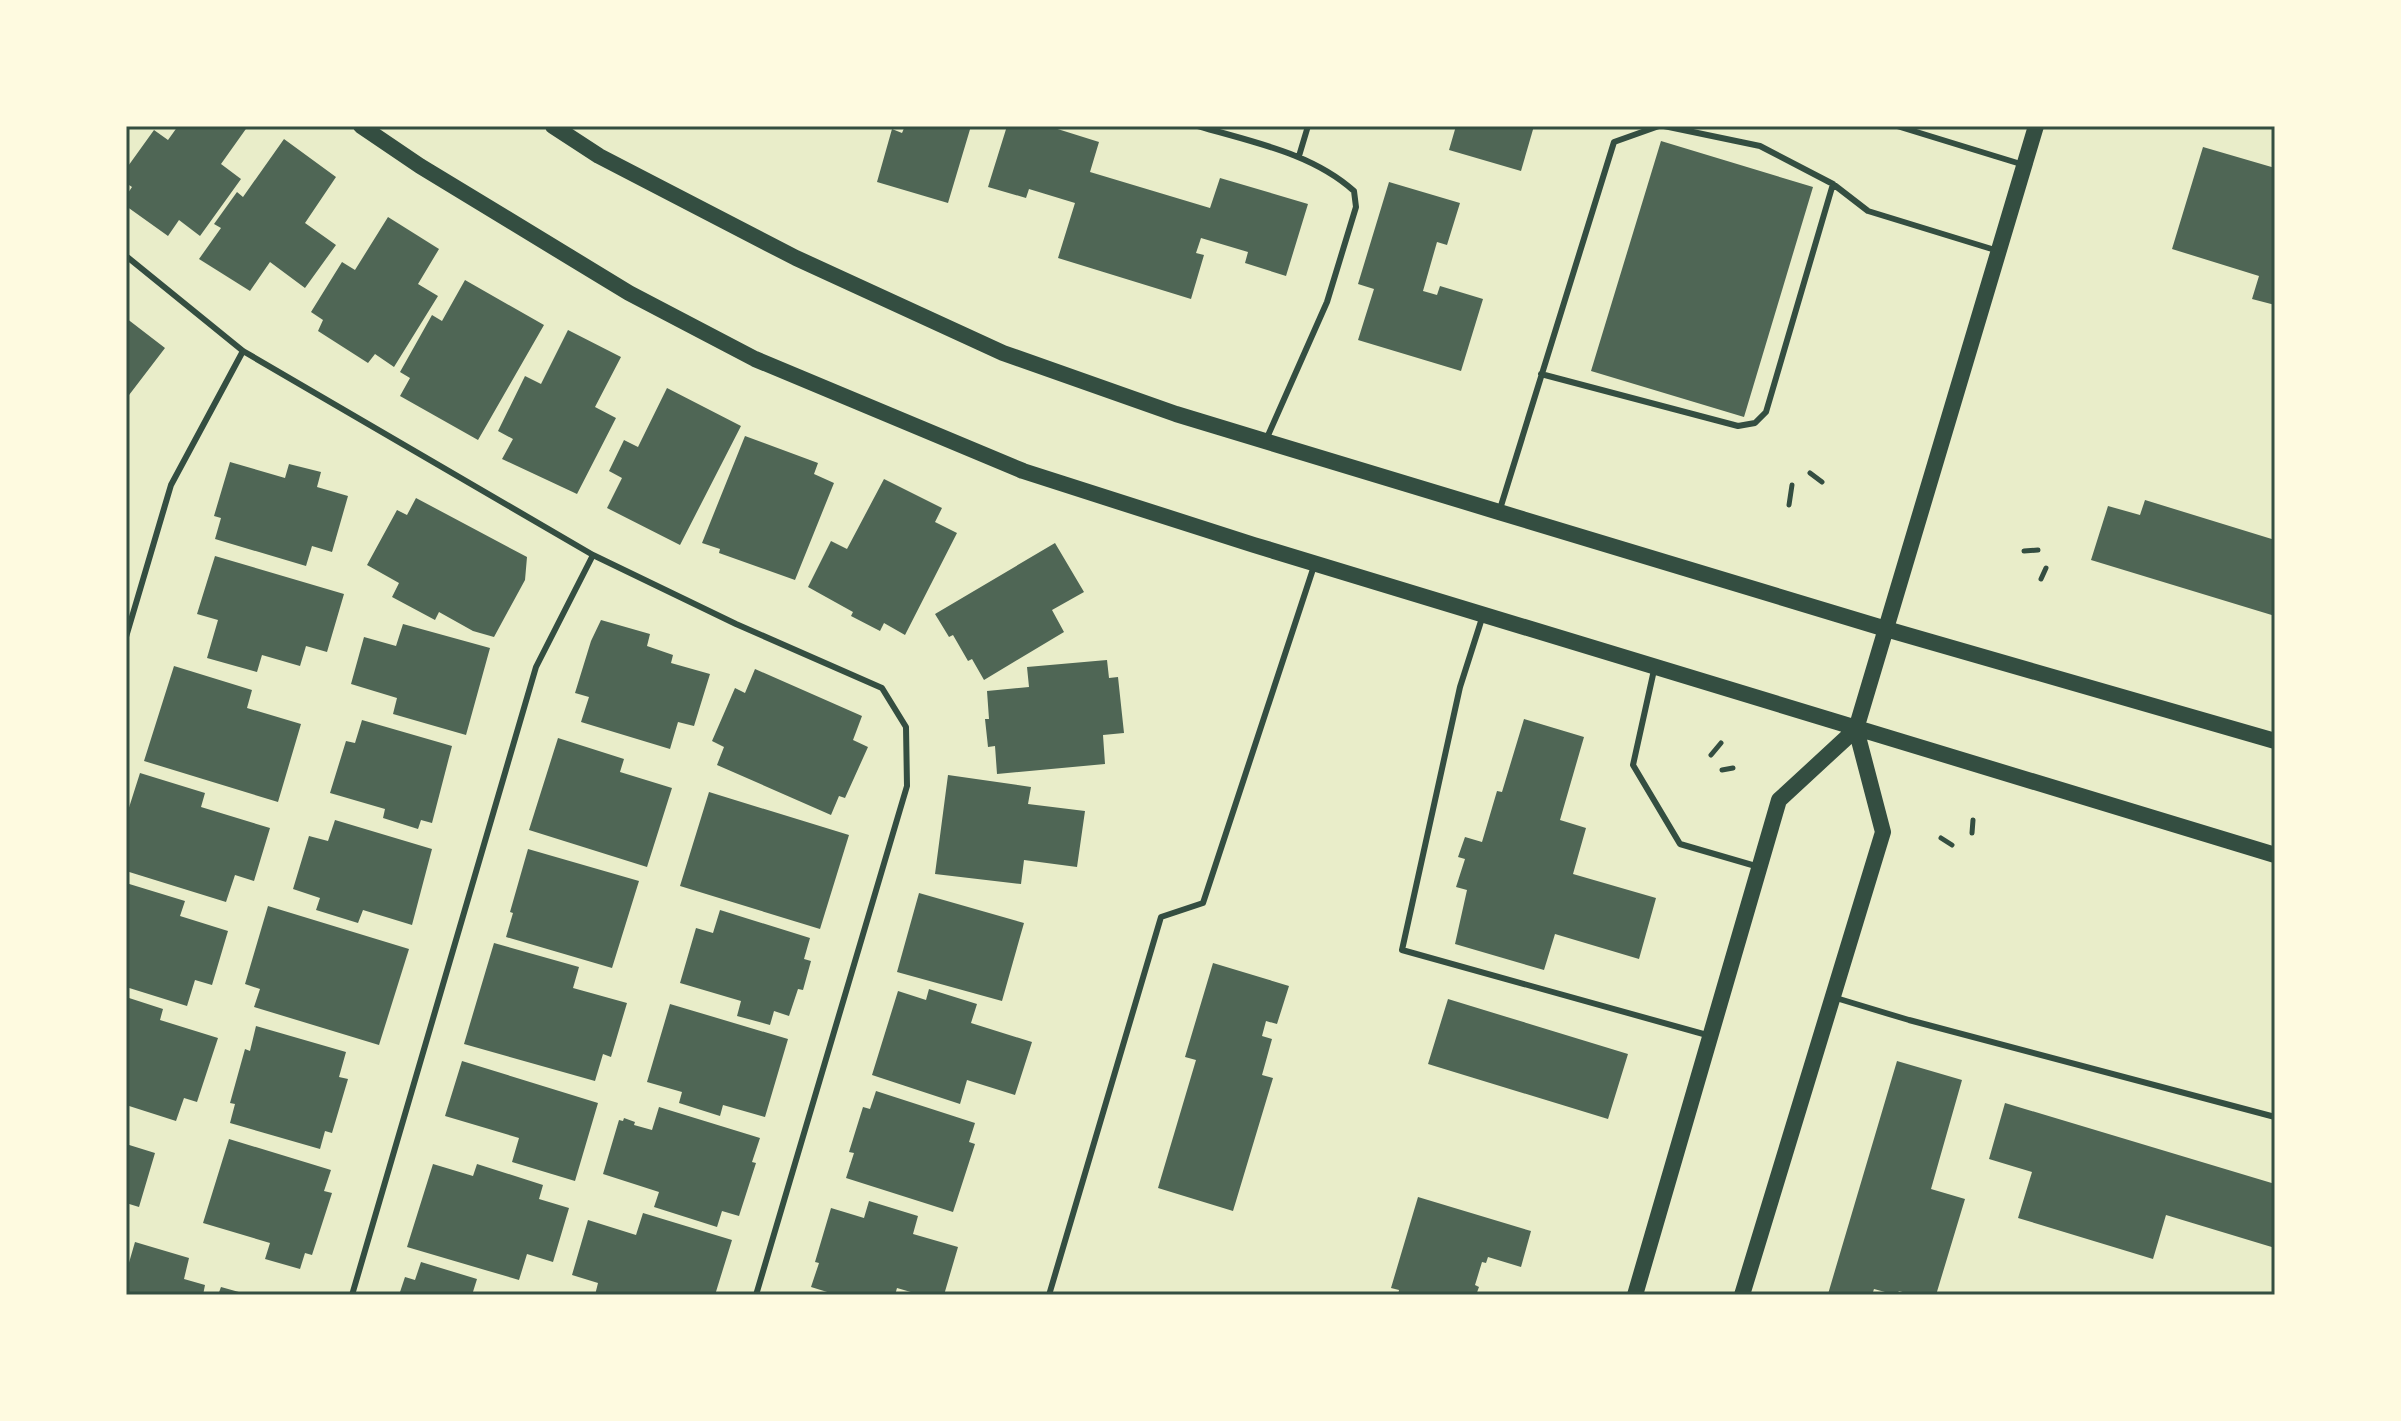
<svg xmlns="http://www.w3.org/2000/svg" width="2401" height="1421" font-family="Figtree,sans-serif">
	<rect width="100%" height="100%" fill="#e9edc9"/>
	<path fill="#4f6655" d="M 178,126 L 248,126 L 221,164 L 241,179 L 200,236 L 179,220 L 168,236 L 126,206 L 126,196 L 132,187 L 126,183 L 126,169 L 154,130 L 168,140 Z
		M 905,126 L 971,126 L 948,203 L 877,182 L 892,129 L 902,133 Z
		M 1007,126 L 1048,126 L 1099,142 L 1090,172 L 1210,208 L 1220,178 L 1308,204 L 1286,276 L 1245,263 L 1248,252 L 1201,238 L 1196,253 L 1204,255 L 1191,299 L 1058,258 L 1075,203 L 1029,189 L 1026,198 L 988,187 Z
		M 1456,126 L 1534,126 L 1521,171 L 1449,150 Z
		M 284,139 L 336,177 L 305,223 L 336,245 L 305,288 L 270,262 L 250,291 L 199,259 L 221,228 L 214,224 L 237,192 L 243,197 Z
		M 1661,141 L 1813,187 L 1744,417 L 1591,371 Z
		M 2203,147 L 2275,168 L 2275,305 L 2252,299 L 2259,276 L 2172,249 Z
		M 1389,182 L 1460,203 L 1447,245 L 1437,242 L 1423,291 L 1437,295 L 1440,286 L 1483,299 L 1461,371 L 1358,340 L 1374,289 L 1358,284 Z
		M 388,217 L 439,249 L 418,284 L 438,296 L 394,367 L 375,354 L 368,363 L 318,331 L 323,320 L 311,312 L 342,262 L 355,270 Z
		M 465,280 L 544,325 L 478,440 L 400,396 L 410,378 L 400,372 L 432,315 L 442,321 Z
		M 126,318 L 165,348 L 126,399 Z
		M 568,330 L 621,357 L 595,407 L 616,418 L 577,494 L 502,459 L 513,439 L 498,431 L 525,376 L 541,384 Z
		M 667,388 L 741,426 L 680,545 L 607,508 L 622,478 L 609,471 L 624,440 L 638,447 Z
		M 745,436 L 818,463 L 814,474 L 834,483 L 795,580 L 719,553 L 720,549 L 702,543 Z
		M 230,462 L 285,478 L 289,464 L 321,472 L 317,487 L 348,496 L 332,552 L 312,546 L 306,566 L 215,539 L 221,518 L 214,516 Z
		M 884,479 L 942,508 L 935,522 L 957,533 L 905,635 L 884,623 L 880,631 L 851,616 L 853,612 L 808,587 L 831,541 L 847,549 Z
		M 416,498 L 527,557 L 525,580 L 494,637 L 473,631 L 439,612 L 435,620 L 392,597 L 399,583 L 367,565 L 397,510 L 407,515 Z
		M 2145,500 L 2275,540 L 2275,616 L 2091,560 L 2108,506 L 2140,515 Z
		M 1055,543 L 1084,592 L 1052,610 L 1064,632 L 984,680 L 972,659 L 968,661 L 953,635 L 949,637 L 935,614 Z
		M 215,556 L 344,594 L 327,652 L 306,646 L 300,666 L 262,655 L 257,672 L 207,658 L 218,620 L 197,614 Z
		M 601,620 L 650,634 L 647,646 L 673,655 L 671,663 L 710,674 L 694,726 L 678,722 L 670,749 L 581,722 L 589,697 L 575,693 L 591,641 Z
		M 403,624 L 490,648 L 466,735 L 393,714 L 397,698 L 351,684 L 364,637 L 396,646 Z
		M 1107,660 L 1109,678 L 1118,677 L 1124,733 L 1103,735 L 1105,764 L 997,774 L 995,746 L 988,747 L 985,719 L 989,719 L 987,691 L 1029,687 L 1027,667 Z
		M 174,666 L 252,690 L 247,708 L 301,724 L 278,802 L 144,761 Z
		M 755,669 L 862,716 L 853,740 L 868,747 L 845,798 L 839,796 L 831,815 L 717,765 L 724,747 L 712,741 L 735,688 L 745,693 Z
		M 1524,719 L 1584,737 L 1560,820 L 1586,828 L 1573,874 L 1656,898 L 1639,959 L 1555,934 L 1544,970 L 1455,944 L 1467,890 L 1456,887 L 1465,859 L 1458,857 L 1465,837 L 1482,842 L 1497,791 L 1502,792 Z
		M 362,720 L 452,746 L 432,823 L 421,820 L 418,829 L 383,818 L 385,809 L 330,793 L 346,741 L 355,743 Z
		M 558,738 L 624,759 L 620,772 L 672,788 L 647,867 L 529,830 Z
		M 140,773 L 205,793 L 201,807 L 270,828 L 254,881 L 235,875 L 226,902 L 126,871 L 126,817 Z
		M 948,775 L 1031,787 L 1028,804 L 1085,811 L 1077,867 L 1024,860 L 1021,884 L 935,874 Z
		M 709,792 L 849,835 L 820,929 L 680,886 Z
		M 335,820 L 432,849 L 412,925 L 363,910 L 358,923 L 316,910 L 320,898 L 293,889 L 309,836 L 328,841 Z
		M 528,849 L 639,881 L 612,968 L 506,937 L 513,913 L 510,912 Z
		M 126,883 L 185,901 L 180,916 L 228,931 L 212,985 L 195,980 L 187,1006 L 126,987 Z
		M 919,893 L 1024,923 L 1002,1001 L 897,972 Z
		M 268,906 L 409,949 L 379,1045 L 254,1007 L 260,989 L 245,984 Z
		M 720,910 L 810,938 L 804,959 L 811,961 L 803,990 L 798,989 L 789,1016 L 774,1011 L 770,1025 L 737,1016 L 741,1001 L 680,983 L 696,928 L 713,933 Z
		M 494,943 L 579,967 L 573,988 L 627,1003 L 611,1057 L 603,1054 L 595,1081 L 464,1044 Z
		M 1213,963 L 1289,986 L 1277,1024 L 1266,1021 L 1262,1036 L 1272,1039 L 1262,1075 L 1273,1078 L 1233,1211 L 1158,1188 L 1196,1060 L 1185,1057 Z
		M 929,989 L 977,1004 L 971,1023 L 1032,1042 L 1015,1095 L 967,1080 L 960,1104 L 872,1075 L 898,991 L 926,1000 Z
		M 126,997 L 163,1009 L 160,1020 L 218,1038 L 197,1102 L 184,1098 L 176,1121 L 126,1105 Z
		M 1448,999 L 1628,1054 L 1608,1119 L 1428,1064 Z
		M 670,1004 L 788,1039 L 765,1117 L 723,1105 L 720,1116 L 679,1103 L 682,1092 L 647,1082 Z
		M 256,1026 L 346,1052 L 339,1077 L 348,1079 L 332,1133 L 325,1131 L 320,1149 L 230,1123 L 235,1104 L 230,1103 L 245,1049 L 250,1051 Z
		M 462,1061 L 598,1103 L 575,1181 L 512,1162 L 519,1138 L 445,1116 Z
		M 1897,1061 L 1962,1080 L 1931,1189 L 1965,1199 L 1936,1295 L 1913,1295 L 1899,1291 L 1896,1295 L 1874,1289 L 1872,1295 L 1828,1294 Z
		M 876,1091 L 975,1123 L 969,1142 L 975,1144 L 953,1212 L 846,1178 L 854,1153 L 849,1152 L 863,1107 L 870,1109 Z
		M 2005,1103 L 2275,1184 L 2275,1248 L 2166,1215 L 2153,1259 L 2018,1218 L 2032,1172 L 1989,1159 Z
		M 659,1107 L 760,1138 L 752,1162 L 756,1163 L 739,1216 L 722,1211 L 717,1227 L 654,1207 L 659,1192 L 603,1174 L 619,1120 L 623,1121 L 624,1118 L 635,1122 L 634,1125 L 652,1130 Z
		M 229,1139 L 331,1170 L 324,1191 L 332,1193 L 312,1255 L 305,1253 L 300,1269 L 265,1259 L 270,1243 L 203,1223 Z
		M 126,1144 L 155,1153 L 139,1207 L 126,1203 Z
		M 433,1164 L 473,1176 L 477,1164 L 543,1185 L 539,1199 L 569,1208 L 553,1262 L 527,1254 L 519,1280 L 407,1247 Z
		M 1418,1197 L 1531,1231 L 1521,1267 L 1488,1257 L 1486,1263 L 1482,1262 L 1475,1285 L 1479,1287 L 1476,1295 L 1398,1295 L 1399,1290 L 1391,1288 Z
		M 869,1201 L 918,1216 L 913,1234 L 958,1247 L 944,1295 L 921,1295 L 897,1288 L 895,1295 L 837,1295 L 811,1287 L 819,1263 L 815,1262 L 831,1208 L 864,1218 Z
		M 643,1213 L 732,1240 L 715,1295 L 595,1295 L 598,1283 L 572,1275 L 588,1220 L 636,1235 Z
		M 135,1242 L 189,1258 L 184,1279 L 205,1285 L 203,1295 L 126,1295 L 126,1273 Z
		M 421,1262 L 477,1279 L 472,1295 L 399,1295 L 405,1277 L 415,1280 Z
		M 221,1287 L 246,1294 L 246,1295 L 218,1295 Z"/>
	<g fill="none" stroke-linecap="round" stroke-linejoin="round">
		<path stroke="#344e41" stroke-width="5" d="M 1810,473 L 1822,482
			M 1789,505 L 1792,485
			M 2024,551 L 2038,550
			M 2041,579 L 2046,568
			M 1711,755 L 1721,743
			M 1722,770 L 1733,768
			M 1972,833 L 1973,820
			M 1941,838 L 1952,845"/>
		<path stroke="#344e41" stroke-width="6" d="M 1198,126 C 1252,142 1312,153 1354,191 L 1356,207 L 1327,302 L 1266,440
			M 1664,126 L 1760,146 L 1833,184 L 1868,211 L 1995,250
			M 1897,126 L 2024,165
			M 1299,156 L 1308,126
			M 126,256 L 243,351 L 593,555 L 736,624 L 882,688 L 906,727 L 907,786 L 756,1295
			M 1541,374 L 1738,426 L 1755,423 L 1766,412 L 1833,184
			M 1500,509 L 1614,142 L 1659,126
			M 1483,615 L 1460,687 L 1402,950 L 1707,1035
			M 126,637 L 171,485 L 243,351
			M 1654,670 L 1633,765 L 1680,844 L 1759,867
			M 1836,998 L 1909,1020 L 2275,1117
			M 352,1295 L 536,667 L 593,555
			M 1049,1295 L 1161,917 L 1203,903 L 1315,563"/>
		<path stroke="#344e41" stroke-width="16" d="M 361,126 L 420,166 L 629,293 L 755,359 L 1023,471 L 1254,545 L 2275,855
			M 553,126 L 599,156 L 796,258 L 1003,353 L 1176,414 L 1499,512 L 1886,629 L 2275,741
			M 1635,1295 L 1779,800 L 1856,729 L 2036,126
			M 1742,1295 L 1883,832 L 1856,729"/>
	</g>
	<rect width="2401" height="1421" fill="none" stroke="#fefae0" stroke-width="256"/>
	<rect x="128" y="128" width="2145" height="1165" fill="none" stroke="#344e41" stroke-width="3"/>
</svg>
